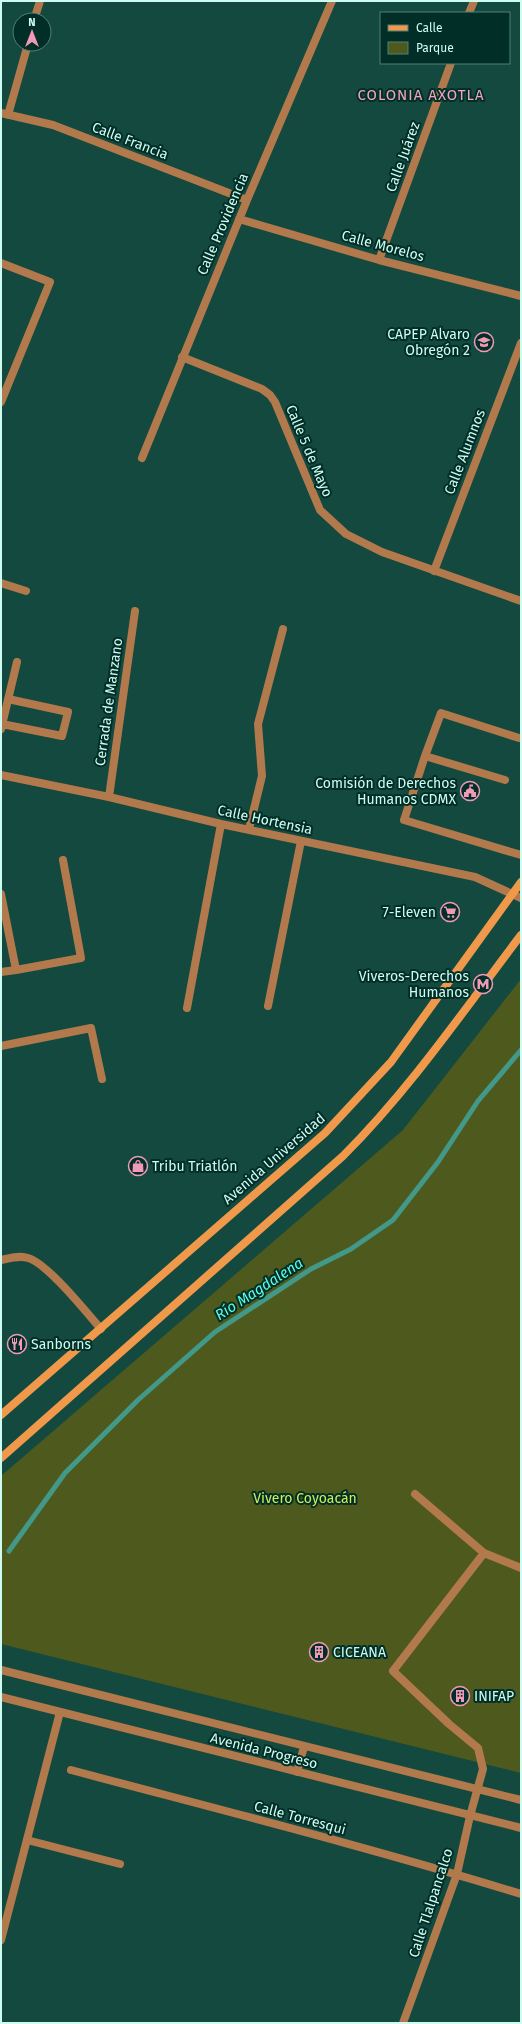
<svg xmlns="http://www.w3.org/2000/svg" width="522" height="2024" font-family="'Fira Sans',sans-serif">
	<rect width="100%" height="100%" fill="#144940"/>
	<path fill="#4e5a1d" d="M 521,979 L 521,1773 L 1,1644 L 1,1476 L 403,1130 Z"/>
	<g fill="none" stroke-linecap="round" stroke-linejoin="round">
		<path stroke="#429989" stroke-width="5" d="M 9,1551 L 65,1473 L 138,1400 L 215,1332 L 311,1269 L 351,1249 L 393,1220 L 438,1162 L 478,1101 L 521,1050"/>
		<path stroke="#b27a4c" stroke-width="8" d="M 519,738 L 441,713 L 425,756 L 404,820 L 521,855
			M 425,756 L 505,780
			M 27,1840 L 120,1864"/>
		<path stroke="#b27a4c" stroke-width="8" d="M 469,13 L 474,1
			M 34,20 L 40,1
			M 1,113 L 53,125 L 247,200
			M 8,115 L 28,44
			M 239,219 L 379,260 L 521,296
			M 379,260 L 451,63
			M 1,263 L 50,282 L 1,402
			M 182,357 L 262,389 L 270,395 L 275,402 L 320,510 L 346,534 L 382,552 L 521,601
			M 142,458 L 247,200 L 332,1
			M 434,571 L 521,343
			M 1,583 L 26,591
			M 2,724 L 62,736 L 68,712 L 8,699
			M 1,729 L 17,662
			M 1,775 L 109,797 L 221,824 L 475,877 L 521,898
			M 109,797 L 135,611
			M 249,829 L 262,776 L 258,724 L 283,629
			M 1,894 L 16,970 L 1,972
			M 16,970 L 81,958 L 63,860
			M 268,1006 L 301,841
			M 187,1008 L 221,824
			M 1,1046 L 91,1028 L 102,1079
			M 1,1260 C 10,1258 20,1255 28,1258 C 47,1263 86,1312 101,1329
			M 415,1494 L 484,1553 L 521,1568
			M 71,1770 C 221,1810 372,1848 521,1894
			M 1,1940 L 60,1712
			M 403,2023 L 457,1874 L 470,1816 L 483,1769 L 478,1748 L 449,1724 L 393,1671 L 484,1553"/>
		<path stroke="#b27a4c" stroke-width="8" d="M 1,1670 L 521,1800
			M 1,1697 L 521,1828
			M 297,1772 L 304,1747"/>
		<path stroke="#f1994b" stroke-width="8" d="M 1,1415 L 325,1133 L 391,1062 L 521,882
			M 1,1458 L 343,1156 C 410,1089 464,1010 521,935"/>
	</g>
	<defs>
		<symbol id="school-ring" viewBox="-11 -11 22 22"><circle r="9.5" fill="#012e27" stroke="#f09ab5" stroke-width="1.5"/><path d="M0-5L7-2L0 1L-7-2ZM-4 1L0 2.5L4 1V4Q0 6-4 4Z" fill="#f09ab5"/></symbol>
		<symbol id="civic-ring" viewBox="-11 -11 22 22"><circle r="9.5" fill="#012e27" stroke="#f09ab5" stroke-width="1.5"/><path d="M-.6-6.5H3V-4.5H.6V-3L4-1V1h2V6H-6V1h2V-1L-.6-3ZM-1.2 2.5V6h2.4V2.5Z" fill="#f09ab5"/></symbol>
		<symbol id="supermarket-ring" viewBox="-11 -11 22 22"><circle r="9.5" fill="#012e27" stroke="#f09ab5" stroke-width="1.5"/><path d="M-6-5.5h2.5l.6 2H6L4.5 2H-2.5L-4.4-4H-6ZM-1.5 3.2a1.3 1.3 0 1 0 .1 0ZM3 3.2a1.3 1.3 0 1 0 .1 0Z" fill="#f09ab5"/></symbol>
		<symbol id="metro-ring" viewBox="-11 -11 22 22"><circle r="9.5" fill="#012e27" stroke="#f09ab5" stroke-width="1.5"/><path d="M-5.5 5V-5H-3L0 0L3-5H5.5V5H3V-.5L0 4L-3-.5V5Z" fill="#f09ab5"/></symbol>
		<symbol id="shop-ring" viewBox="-11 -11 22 22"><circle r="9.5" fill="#012e27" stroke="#f09ab5" stroke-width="1.5"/><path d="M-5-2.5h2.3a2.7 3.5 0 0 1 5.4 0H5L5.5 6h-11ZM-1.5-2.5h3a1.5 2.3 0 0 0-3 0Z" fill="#f09ab5"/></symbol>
		<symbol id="restaurant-ring" viewBox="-11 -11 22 22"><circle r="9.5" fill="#012e27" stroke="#f09ab5" stroke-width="1.5"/><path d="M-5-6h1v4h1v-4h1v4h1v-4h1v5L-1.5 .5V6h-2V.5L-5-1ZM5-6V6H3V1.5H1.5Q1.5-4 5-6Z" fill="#f09ab5"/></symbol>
		<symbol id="building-ring" viewBox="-11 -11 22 22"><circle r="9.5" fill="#012e27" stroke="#f09ab5" stroke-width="1.5"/><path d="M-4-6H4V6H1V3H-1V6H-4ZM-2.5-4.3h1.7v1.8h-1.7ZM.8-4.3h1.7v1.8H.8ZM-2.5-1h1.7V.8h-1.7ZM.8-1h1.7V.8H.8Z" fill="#f09ab5"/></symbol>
	</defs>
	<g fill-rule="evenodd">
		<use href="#school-ring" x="473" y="331" width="22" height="22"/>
		<use href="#civic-ring" x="459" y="780" width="22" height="22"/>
		<use href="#supermarket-ring" x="439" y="901" width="22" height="22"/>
		<use href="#metro-ring" x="472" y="973" width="22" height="22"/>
		<use href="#shop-ring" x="127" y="1155" width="22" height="22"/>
		<use href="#restaurant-ring" x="6" y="1333" width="22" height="22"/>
		<use href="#building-ring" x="308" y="1641" width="22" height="22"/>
		<use href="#building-ring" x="449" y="1685" width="22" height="22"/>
	</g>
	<g text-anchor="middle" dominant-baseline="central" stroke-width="4" stroke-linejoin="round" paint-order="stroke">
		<g font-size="14" fill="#cffcf1" stroke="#012e27">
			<text transform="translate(130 141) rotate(21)">Calle Francia</text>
			<text transform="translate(403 157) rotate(-70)">Calle Juárez</text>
			<text transform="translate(223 224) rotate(-67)">Calle Providencia</text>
			<text transform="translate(383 246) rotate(15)">Calle Morelos</text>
			<text transform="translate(309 451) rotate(67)">Calle 5 de Mayo</text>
			<text transform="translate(465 452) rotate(-69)">Calle Alumnos</text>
			<text transform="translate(109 702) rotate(-82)">Cerrada de Manzano</text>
			<text transform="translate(265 820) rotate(12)">Calle Hortensia</text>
			<text transform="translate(274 1159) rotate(-41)">Avenida Universidad</text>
			<text transform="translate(264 1751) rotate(14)">Avenida Progreso</text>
			<text transform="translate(300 1818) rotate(15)">Calle Torresqui</text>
			<text transform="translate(431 1903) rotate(-72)">Calle Tlalpancalco</text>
		</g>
		<g font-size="14" fill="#cffcf1" stroke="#012e27" text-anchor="end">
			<text x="470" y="334">CAPEP Alvaro<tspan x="470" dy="16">Obregón 2</tspan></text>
			<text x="456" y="783">Comisión de Derechos<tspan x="456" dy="16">Humanos CDMX</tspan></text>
			<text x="436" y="912">7-Eleven</text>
			<text x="469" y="976">Viveros-Derechos<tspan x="469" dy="16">Humanos</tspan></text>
			<text x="152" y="1166" text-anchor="start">Tribu Triatlón</text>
			<text x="31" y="1344" text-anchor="start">Sanborns</text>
			<text x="333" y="1652" text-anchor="start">CICEANA</text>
			<text x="474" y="1696" text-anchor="start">INIFAP</text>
		</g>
		<g font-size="14" fill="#d2ee57" stroke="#012e27">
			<text x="305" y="1498">Vivero Coyoacán</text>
		</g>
		<g font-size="15" letter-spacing="1" fill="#f4a3bd" stroke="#012e27">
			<text x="421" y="95">COLONIA AXOTLA</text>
		</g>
		<g font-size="15" font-style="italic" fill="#59fde1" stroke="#012e27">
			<text transform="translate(259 1289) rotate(-33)">Río Magdalena</text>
		</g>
	</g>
	<rect width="522" height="2024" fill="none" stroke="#cffcf1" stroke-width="4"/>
	<rect x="380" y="12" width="130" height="52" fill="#012e27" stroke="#538078"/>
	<rect x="388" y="25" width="20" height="6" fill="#f1994b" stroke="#538078"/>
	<text x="416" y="32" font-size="12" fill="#cffcf1">Calle</text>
	<rect x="388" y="42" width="20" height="12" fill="#4e5a1d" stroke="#538078"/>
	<text x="416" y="52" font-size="12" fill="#cffcf1">Parque</text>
	<g transform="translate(32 32)"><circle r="19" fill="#012e27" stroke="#538078"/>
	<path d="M0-3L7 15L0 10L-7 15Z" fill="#f09ab5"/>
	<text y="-6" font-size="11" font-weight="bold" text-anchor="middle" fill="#cffcf1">N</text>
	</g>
</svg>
